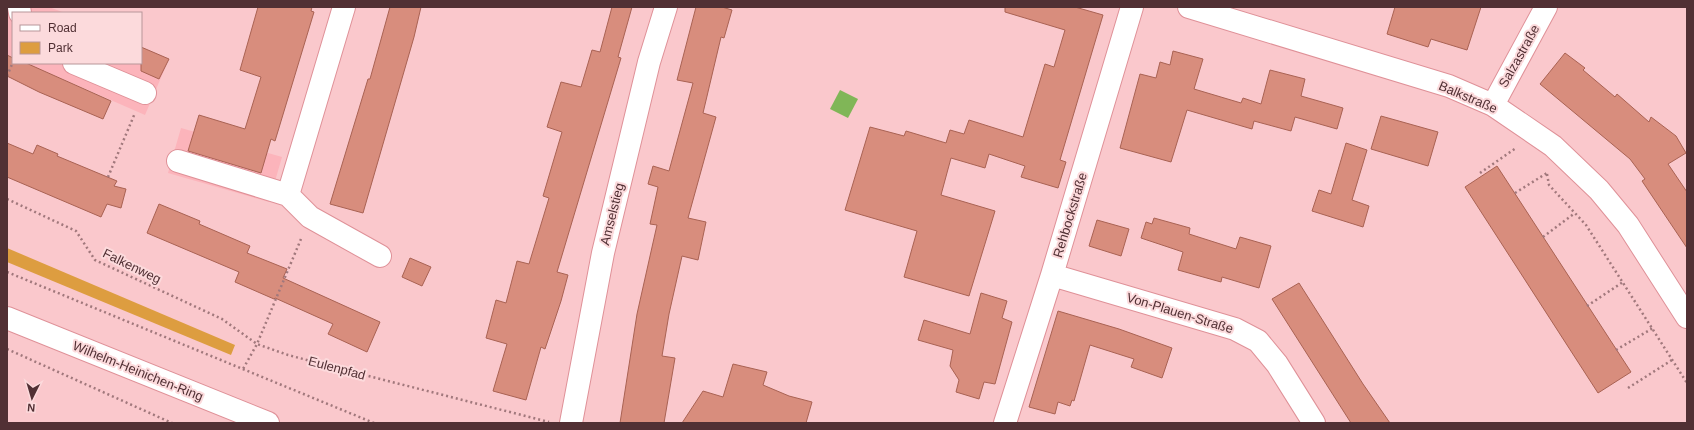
<svg xmlns="http://www.w3.org/2000/svg" width="1694" height="430" font-family="Arial,sans-serif">
	<rect width="100%" height="100%" fill="#fac8cc"/>
	<path fill="#fcb4bb" d="M 7,7 L 49,7 L 65,13 L 13,13 L 13,57 L 7,55 Z
		M 141,47 L 169,59 L 145,115 L 26,63 L 141,63 Z
		M 181,128 L 282,157 L 269,202 L 168,173 Z"/>
	<path fill="#dd9d40" d="M 7,248 L 235,345 L 231,355 L 7,262 Z"/>
	<path fill="#80b657" d="M 840,90 L 858,99 L 848,118 L 830,109 Z"/>
	<path fill="#d88d7d" stroke="#a96253" d="M 258,7 L 312,7 L 311,11 L 314,12 L 275,141 L 271,139 L 261,173 L 188,151 L 199,115 L 245,129 L 261,77 L 240,70 Z
		M 390,7 L 421,7 L 414,37 L 363,213 L 330,204 L 368,79 L 370,79 Z
		M 612,7 L 632,7 L 618,57 L 621,58 L 557,272 L 568,275 L 561,301 L 545,349 L 541,347 L 526,400 L 493,391 L 507,344 L 486,338 L 496,300 L 506,303 L 517,261 L 529,264 L 549,198 L 543,196 L 562,132 L 547,127 L 561,82 L 581,87 L 592,50 L 600,52 Z
		M 696,7 L 722,7 L 732,10 L 724,38 L 721,37 L 703,113 L 716,117 L 688,218 L 706,222 L 698,260 L 682,256 L 669,314 L 662,356 L 675,358 L 664,423 L 620,423 L 637,314 L 657,225 L 650,224 L 658,187 L 648,184 L 653,166 L 669,171 L 693,83 L 677,80 Z
		M 1005,7 L 1075,7 L 1103,15 L 1060,160 L 1066,162 L 1058,188 L 1021,177 L 1025,166 L 989,154 L 985,168 L 951,158 L 941,195 L 995,211 L 969,296 L 904,277 L 917,231 L 845,210 L 870,127 L 904,136 L 906,131 L 946,143 L 950,130 L 964,134 L 969,120 L 1023,137 L 1045,64 L 1054,67 L 1065,30 L 1005,12 Z
		M 1395,7 L 1481,7 L 1467,50 L 1431,39 L 1428,47 L 1387,34 Z
		M 141,47 L 169,59 L 159,79 L 141,71 Z
		M 1173,51 L 1203,59 L 1194,89 L 1241,103 L 1243,98 L 1261,104 L 1270,70 L 1305,79 L 1301,96 L 1343,108 L 1337,129 L 1295,117 L 1291,131 L 1254,121 L 1252,129 L 1187,110 L 1171,162 L 1120,148 L 1140,74 L 1156,78 L 1160,62 L 1170,65 Z
		M 1565,53 L 1585,68 L 1583,70 L 1615,97 L 1617,94 L 1649,122 L 1651,117 L 1676,136 L 1686,153 L 1668,164 L 1687,192 L 1687,248 L 1642,181 L 1645,179 L 1630,159 L 1540,84 Z
		M 7,55 L 13,58 L 13,63 L 26,63 L 111,101 L 103,119 L 39,92 L 7,76 Z
		M 1381,116 L 1438,132 L 1428,166 L 1371,149 Z
		M 7,143 L 33,154 L 37,145 L 58,154 L 57,156 L 117,181 L 114,186 L 126,189 L 121,208 L 107,204 L 101,217 L 7,177 Z
		M 1346,143 L 1367,150 L 1352,200 L 1369,206 L 1363,227 L 1312,211 L 1319,190 L 1331,194 Z
		M 1497,166 L 1631,372 L 1598,393 L 1465,187 Z
		M 159,204 L 200,221 L 199,224 L 250,246 L 247,253 L 287,269 L 283,278 L 380,322 L 367,352 L 328,334 L 333,324 L 275,298 L 274,299 L 235,282 L 239,272 L 147,233 Z
		M 1154,218 L 1190,228 L 1189,234 L 1236,249 L 1240,237 L 1271,246 L 1259,288 L 1222,277 L 1221,282 L 1178,270 L 1183,252 L 1141,238 L 1146,222 L 1152,224 Z
		M 1097,220 L 1129,229 L 1121,256 L 1089,246 Z
		M 410,258 L 431,267 L 422,286 L 402,277 Z
		M 1299,283 L 1363,384 L 1390,423 L 1351,423 L 1272,299 Z
		M 981,293 L 1007,301 L 1002,318 L 1012,322 L 995,384 L 984,382 L 979,399 L 956,392 L 959,380 L 950,366 L 953,350 L 918,340 L 924,320 L 970,334 Z
		M 1058,311 L 1119,329 L 1172,348 L 1162,378 L 1131,367 L 1134,359 L 1090,345 L 1074,401 L 1072,400 L 1070,406 L 1058,402 L 1055,414 L 1029,407 Z
		M 733,364 L 767,372 L 763,385 L 789,396 L 812,402 L 806,423 L 682,423 L 703,391 L 723,397 Z"/>
	<g fill="none" stroke-linecap="round" stroke-linejoin="round">
		<defs>
			<path id="minor" d="M 19,7 L 20,13
				M 1189,7 L 1449,86 L 1493,105 L 1553,146 L 1599,190 L 1628,225 L 1687,317
				M 74,63 L 145,93
				M 1493,105 L 1546,7
				M 178,161 L 288,195 L 310,217 L 380,256
				M 288,195 L 344,7
				M 1052,275 L 1235,329 L 1258,341 L 1277,364 L 1314,423
				M 571,423 L 603,253 L 649,62 L 666,7
				M 1005,423 L 1052,275 L 1132,7"/>
			<path id="major" d="M 7,318 L 268,423"/>
		</defs>
		<use href="#minor" stroke="#df9198" stroke-width="24"/>
		<use href="#major" stroke="#df9198" stroke-width="24"/>
		<path stroke="#a1787c" stroke-width="2.5" stroke-dasharray="2 3" stroke-linecap="butt" d="M 7,76 L 13,62
			M 1480,173 L 1516,148
			M 1547,174 L 1549,185 L 1586,225 L 1687,383
			M 108,177 L 135,113
			M 1515,193 L 1547,173
			M 7,199 L 76,231 L 95,260 L 222,319 L 257,344 L 243,369
			M 1543,237 L 1575,213
			M 301,239 L 257,344 L 288,355 L 341,369 L 549,422
			M 7,272 L 374,423
			M 1587,306 L 1623,282
			M 7,349 L 172,423
			M 1616,350 L 1653,328
			M 1628,388 L 1672,360"/>
		<use href="#minor" stroke="#fff" stroke-width="22"/>
		<use href="#major" stroke="#fff" stroke-width="22"/>
	</g>
	<g text-anchor="middle" dominant-baseline="central" stroke-width="4" stroke-linejoin="round" paint-order="stroke">
		<g font-size="13" fill="#513034" stroke="#fcdadc">
			<text transform="translate(1519 56) rotate(-61)">Salzastraße</text>
			<text transform="translate(1468 97) rotate(23)">Balkstraße</text>
			<text transform="translate(612 214) rotate(-76)">Amselstieg</text>
			<text transform="translate(1070 215) rotate(-73)">Rehbockstraße</text>
			<text transform="translate(132 266) rotate(26)">Falkenweg</text>
			<text transform="translate(1180 313) rotate(17)">Von-Plauen-Straße</text>
			<text transform="translate(337 368) rotate(15)">Eulenpfad</text>
			<text transform="translate(138 371) rotate(22)">Wilhelm-Heinichen-Ring</text>
		</g>
	</g>
	<rect width="1694" height="430" fill="none" stroke="#513034" stroke-width="16"/>
	<rect x="12" y="12" width="130" height="52" fill="#fcdadc" stroke="#b89699"/>
	<rect x="20" y="25" width="20" height="6" fill="#ffffff" stroke="#b89699"/>
	<text x="48" y="32" font-size="12" fill="#513034">Road</text>
	<rect x="20" y="42" width="20" height="12" fill="#dd9d40" stroke="#b89699"/>
	<text x="48" y="52" font-size="12" fill="#513034">Park</text>
	<g transform="translate(32 398) rotate(185)" stroke="#fcdadc" stroke-width="3" paint-order="stroke">
	<path d="M0-3L7 15L0 10L-7 15Z" fill="#513034"/>
	<text y="-6" font-size="11" font-weight="bold" text-anchor="middle" fill="#513034">N</text>
	</g>
</svg>
